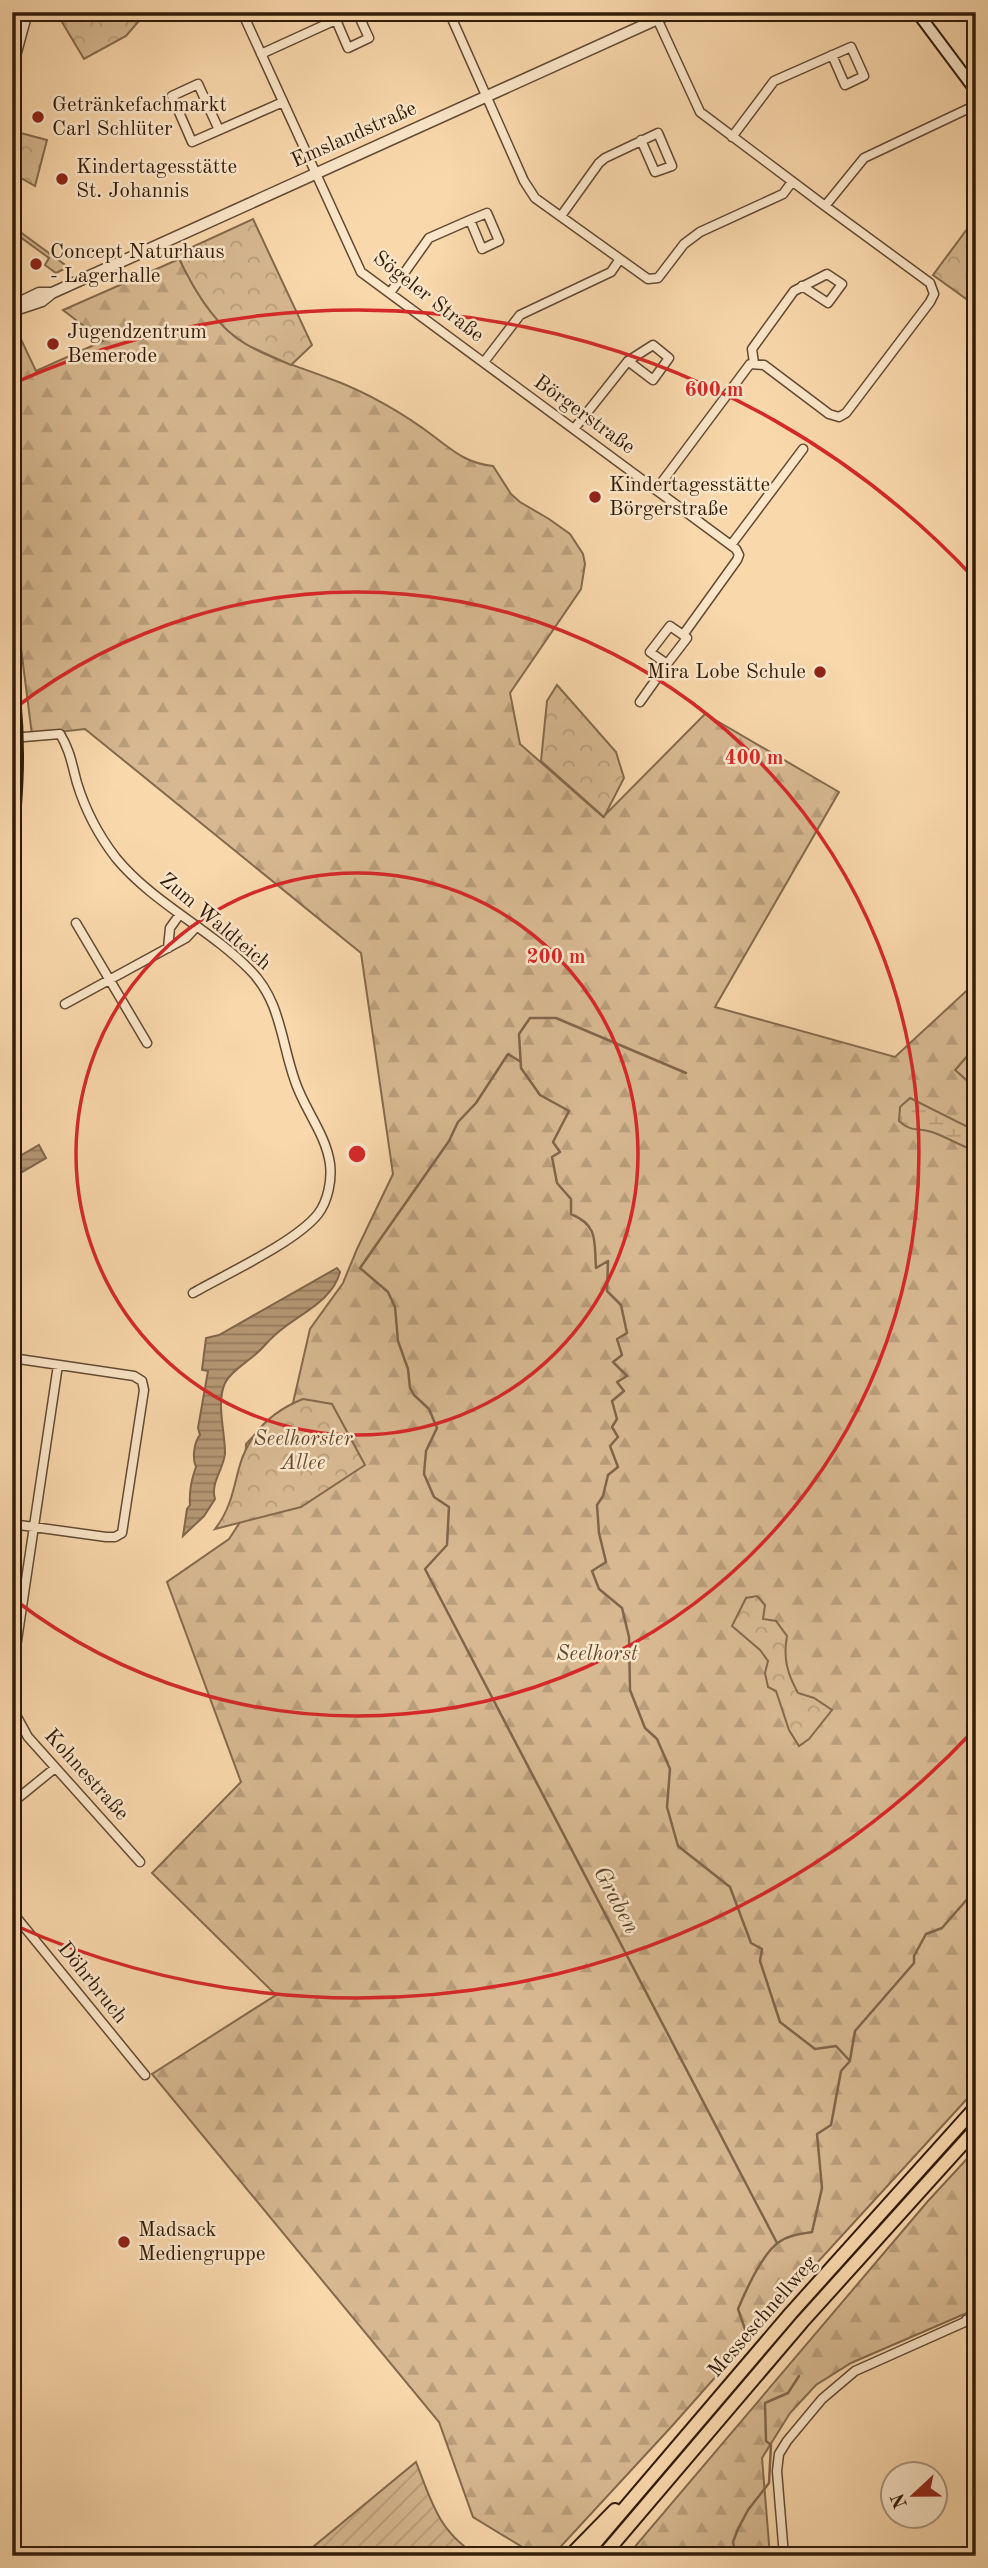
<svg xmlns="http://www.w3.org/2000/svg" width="988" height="2568" font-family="'Old Standard TT',serif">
	<defs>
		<pattern id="forest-firs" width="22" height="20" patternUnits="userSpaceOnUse" patternTransform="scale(1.75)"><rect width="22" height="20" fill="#d7b890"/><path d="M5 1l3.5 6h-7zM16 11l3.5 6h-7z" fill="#b99e7b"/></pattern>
		<pattern id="wetland-marsh" width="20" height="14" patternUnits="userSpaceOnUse" patternTransform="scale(1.75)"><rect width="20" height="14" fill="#d7b890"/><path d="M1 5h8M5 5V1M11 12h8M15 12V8" fill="none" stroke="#b99e7b"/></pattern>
		<pattern id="park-crowns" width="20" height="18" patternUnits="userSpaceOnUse" patternTransform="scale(1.75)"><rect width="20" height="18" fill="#d7b890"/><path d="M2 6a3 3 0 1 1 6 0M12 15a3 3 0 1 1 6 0" fill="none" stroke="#b99e7b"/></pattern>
		<pattern id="garden-furrows" width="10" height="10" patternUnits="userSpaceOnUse" patternTransform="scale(1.75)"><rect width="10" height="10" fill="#d7b890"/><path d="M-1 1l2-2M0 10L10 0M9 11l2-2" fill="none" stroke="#b99e7b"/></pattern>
		<pattern id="water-rules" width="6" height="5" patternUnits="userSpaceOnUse" patternTransform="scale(1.75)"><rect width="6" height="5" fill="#b59875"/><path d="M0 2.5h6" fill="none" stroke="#947b5e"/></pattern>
	</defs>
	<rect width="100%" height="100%" fill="#f9d8ac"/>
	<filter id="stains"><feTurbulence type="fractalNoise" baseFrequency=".00286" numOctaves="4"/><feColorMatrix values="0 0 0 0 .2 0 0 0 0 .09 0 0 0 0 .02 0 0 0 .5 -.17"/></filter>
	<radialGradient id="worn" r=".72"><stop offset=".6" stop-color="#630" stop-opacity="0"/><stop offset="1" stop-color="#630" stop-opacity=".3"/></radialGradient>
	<path fill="#d7b890" stroke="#846a4c" stroke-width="2" d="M 12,226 L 68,267 L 56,273 L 45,265 L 49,258 L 12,231 Z
		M 976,1046 L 976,1089 L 955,1070 Z"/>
	<path fill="url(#forest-firs)" stroke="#846a4c" stroke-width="2" d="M 179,259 C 196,290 213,323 244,343 C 270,359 300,367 328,378 C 365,391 405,414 436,438 C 456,453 467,463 493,466 L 511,494 L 520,502 L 549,519 L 570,534 L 583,554 L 585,564 L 581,589 L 510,693 L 520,744 L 603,817 L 705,714 L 839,792 L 715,1007 L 895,1057 L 976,982 L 976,1046 L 955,1070 L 976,1089 L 976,2089 L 762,2323 L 760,2321 L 756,2326 L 758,2329 L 672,2426 L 552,2556 L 537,2556 L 473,2517 L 439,2422 L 152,2074 L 276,1995 L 152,1873 L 241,1782 L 167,1582 L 229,1539 L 244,1516 L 246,1444 L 265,1424 L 293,1403 L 310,1329 L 343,1283 L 357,1249 L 393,1174 L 361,953 L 85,729 L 32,735 L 12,577 L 12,333 L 17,331 L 36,371 L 103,341 L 63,310 Z
		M 976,2149 L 976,2309 L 851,2363 L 816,2385 L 790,2413 L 762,2458 L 770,2556 L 627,2556 L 928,2201 Z"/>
	<path fill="url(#wetland-marsh)" stroke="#846a4c" stroke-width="2" d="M 910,1098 L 976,1131 L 976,1151 C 960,1146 947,1137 932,1132 C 917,1127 912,1133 899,1121 L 900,1107 Z"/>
	<path fill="url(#park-crowns)" stroke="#846a4c" stroke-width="2" d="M 56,12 L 133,12 L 138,22 L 126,36 L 84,59 Z
		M 13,131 L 47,140 L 35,186 L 12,173 Z
		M 976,217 L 976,306 L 933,275 Z
		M 253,219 L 312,345 L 291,365 C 276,358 260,352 246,344 C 214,326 192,287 177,254 Z
		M 557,685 L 616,752 L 624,778 L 604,817 L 541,761 L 547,701 Z
		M 303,1399 L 332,1404 L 365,1465 L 301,1507 L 215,1529 C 230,1510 233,1491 239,1468 C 248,1435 270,1412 303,1399 Z
		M 757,1596 L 765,1605 L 763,1619 L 776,1621 L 787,1636 C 783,1658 787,1673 798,1693 L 814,1698 L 832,1710 L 809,1739 L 799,1746 L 789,1730 L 776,1691 L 768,1687 L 765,1673 L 768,1661 L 760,1650 L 732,1626 L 746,1598 Z"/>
	<path fill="url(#garden-furrows)" stroke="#846a4c" stroke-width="2" d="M 416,2462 C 432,2503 438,2530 477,2556 L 302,2556 Z"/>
	<path fill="url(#water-rules)" stroke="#80664a" stroke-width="2" d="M 39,1145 L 46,1158 L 22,1172 L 15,1159 Z
		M 337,1268 L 340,1272 C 332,1303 296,1315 275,1335 C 268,1341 263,1348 256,1354 C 246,1363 231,1371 225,1383 C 216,1403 225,1431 225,1453 C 224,1469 210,1483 215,1499 L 204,1516 L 183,1536 L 187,1509 L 190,1505 C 189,1491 191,1480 196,1467 C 192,1459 194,1442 200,1435 L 198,1428 L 208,1371 L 202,1370 L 206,1338 L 219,1335 Z"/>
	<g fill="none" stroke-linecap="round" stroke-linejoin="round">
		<path stroke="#80664a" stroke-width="2.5" d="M 521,1062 L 508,1054 L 476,1103 L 458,1122 L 449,1141 L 360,1268 L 388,1292 L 395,1307 L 398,1341 L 408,1369 L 410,1388 L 414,1395 L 429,1409 L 437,1428 L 426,1451 L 424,1474 L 434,1497 L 449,1507 L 447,1545 L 425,1569 L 777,2243
			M 686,1073 L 556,1018 L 530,1018 L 519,1034 L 521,1068 L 540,1095 L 569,1111 L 553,1142 L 560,1152 L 552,1157 L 557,1183 L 571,1199 L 571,1214 C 599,1226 594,1241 596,1268 L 608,1261 L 607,1291 L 621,1305 L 627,1333 L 617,1339 L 622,1355 L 613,1362 L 627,1376 L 617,1382 L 624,1391 L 612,1401 L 617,1419 L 612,1427 L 618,1437 L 610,1446 L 618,1467 L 608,1475 L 603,1496 L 597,1505 L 599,1533 L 606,1562 L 592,1571 L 599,1589 L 622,1608 L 629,1637 L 630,1690 L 645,1728 L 657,1739 L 670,1769 L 667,1807 L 678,1846 L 730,1887 L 751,1943 L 762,1949 L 760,1961 L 780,2022 L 815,2049 L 836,2046 L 850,2061 L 841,2071 L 831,2125 L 817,2134 L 822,2188 L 812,2232 C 801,2234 789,2235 779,2242 C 763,2253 746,2290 738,2309 L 747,2335
			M 850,2060 L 855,2031 L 914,1963 L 914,1956 L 926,1934 L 942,1928 L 976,1889
			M 736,2556 L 733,2542 L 738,2529 L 748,2510 L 769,2483 L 771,2445 L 766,2441 L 765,2403 L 788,2393 L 799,2376"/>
		<defs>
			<path id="minor" d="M 242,12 L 361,272 L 736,549 L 739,555 L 737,560 L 683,635 L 687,638 L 667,664 L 650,652 L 670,626 L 683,635
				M 449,12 L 524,181 L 535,198 L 648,279 L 658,278 L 684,244 L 700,232 L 783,194 L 792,182
				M 654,12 L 700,112 L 825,206 L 864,158 L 976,105
				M 336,20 L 348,48 L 369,38 L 357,12
				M 261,54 L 353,12
				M 12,71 L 28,12
				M 219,130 L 198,84 L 172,96 L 192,142 L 283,102
				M 732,137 L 774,81 L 851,47 L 864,76 L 845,85 L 832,55
				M 561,216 L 599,163 L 605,158 L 658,133 L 672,166 L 655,172 L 641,140
				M 390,293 L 429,238 L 470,220 L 482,249 L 499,241 L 487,213 L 470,220
				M 484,362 L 520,315 L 611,272 L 620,259
				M 754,363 L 752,349 L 794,291 L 827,274 L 842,284 L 828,303 L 802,286
				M 574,429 L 628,361 L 653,345 L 669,358 L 653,380 L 628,361
				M 656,490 L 750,364 L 764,365 L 829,414 L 839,417 L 846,413 L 930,302 L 934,294 L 930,283 L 825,206
				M 731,545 L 803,449
				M 640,702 L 667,664
				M 12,738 L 60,734 C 70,750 72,765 77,783 C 85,809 99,836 116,858 C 153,903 210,929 250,970 C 281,1001 281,1042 295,1081 C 304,1109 326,1134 330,1164 C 332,1180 328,1201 318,1214 C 296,1242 226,1274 193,1293
				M 76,923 L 147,1043
				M 168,948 L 170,928 L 180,914
				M 65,1004 L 186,938 L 197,926
				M 12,1358 L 134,1376 L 142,1381 L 144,1390 L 122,1533 L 115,1537 L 106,1537 L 12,1524
				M 12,1674 L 58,1365
				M 12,1708 L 28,1737 L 140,1862
				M 12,1803 L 55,1768
				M 12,1912 L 145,2075
				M 966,2320 L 976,2330
				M 784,2556 L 777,2471 L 779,2454 L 787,2441 L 822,2399 L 855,2371 L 976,2317"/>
			<path id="tertiary" d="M 52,293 L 673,12
				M 12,306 L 39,293 L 52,293 L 42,301 L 12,311"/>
			<path id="secondary" d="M 917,12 L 976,91"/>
			<path id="trunk" d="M 570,2556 L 615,2510
				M 584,2556 L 791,2313 L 976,2107
				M 603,2556 L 802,2322 L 976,2129"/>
		</defs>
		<use href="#minor" stroke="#624a32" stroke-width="11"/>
		<use href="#tertiary" stroke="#624a32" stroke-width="13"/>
		<use href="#secondary" stroke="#301b09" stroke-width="14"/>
		<use href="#trunk" stroke="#301b09" stroke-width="16"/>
		<use href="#minor" stroke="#fbe6c9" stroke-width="8"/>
		<use href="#tertiary" stroke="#fbe6c9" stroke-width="10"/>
		<use href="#secondary" stroke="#fbe6c9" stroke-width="10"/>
		<use href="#trunk" stroke="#f9d8ac" stroke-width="12"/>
		<path stroke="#301b09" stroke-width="2" d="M 12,643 C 30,732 23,805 12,893"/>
	</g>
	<g fill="none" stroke="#d62828" stroke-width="3.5">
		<circle cx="357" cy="1154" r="281"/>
		<path d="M15 708A562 562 0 1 1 15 1600"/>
		<path d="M974 1730A844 844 0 0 1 14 1925M14 383A844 844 0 0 1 974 578"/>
	</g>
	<g fill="#8f2418" stroke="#fbe6c9" stroke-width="2.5">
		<circle cx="38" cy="117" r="7"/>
		<circle cx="62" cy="179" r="7"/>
		<circle cx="36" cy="264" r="7"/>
		<circle cx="53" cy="344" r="7"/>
		<circle cx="595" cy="497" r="7"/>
		<circle cx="820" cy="672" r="7"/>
		<circle cx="124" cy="2242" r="7"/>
	</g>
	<g text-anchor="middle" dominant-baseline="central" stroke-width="5" stroke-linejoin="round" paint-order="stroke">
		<g font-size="21" fill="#301b09" stroke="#fbe6c9" text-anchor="start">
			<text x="52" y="105">Getränkefachmarkt<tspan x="52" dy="24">Carl Schlüter</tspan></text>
			<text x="76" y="167">Kindertagesstätte<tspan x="76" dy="24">St. Johannis</tspan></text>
			<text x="50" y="252">Concept Naturhaus<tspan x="50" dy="24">- Lagerhalle</tspan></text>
			<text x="67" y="332">Jugendzentrum<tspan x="67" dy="24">Bemerode</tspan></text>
			<text x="609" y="485">Kindertagesstätte<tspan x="609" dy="24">Börgerstraße</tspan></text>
			<text x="806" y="672" text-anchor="end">Mira Lobe Schule</text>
			<text x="138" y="2230">Madsack<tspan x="138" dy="24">Mediengruppe</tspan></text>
		</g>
		<g font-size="21" fill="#301b09" stroke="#fbe6c9">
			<text transform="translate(354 135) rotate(-24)">Emslandstraße</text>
			<text transform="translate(428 297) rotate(38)">Sögeler Straße</text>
			<text transform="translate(584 415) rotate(36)">Börgerstraße</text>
			<text transform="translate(215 922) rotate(40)">Zum Waldteich</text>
			<text transform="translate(86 1775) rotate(48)">Kohnestraße</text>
			<text transform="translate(92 1983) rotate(51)">Döhrbruch</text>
			<text transform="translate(763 2317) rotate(-49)">Messeschnellweg</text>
		</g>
		<g font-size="21" font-style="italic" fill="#624a32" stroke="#fbe6c9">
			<text x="303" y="1439">Seelhorster<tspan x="303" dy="24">Allee</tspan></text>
			<text x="597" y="1654">Seelhorst</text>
		</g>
		<g font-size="23" font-style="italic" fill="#5f472f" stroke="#fbe6c9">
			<text transform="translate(616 1900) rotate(62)">Graben</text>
		</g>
	</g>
	<circle cx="357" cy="1154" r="10" fill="#d62828" stroke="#fbe6c9" stroke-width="3.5"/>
	<g font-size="21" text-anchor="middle" font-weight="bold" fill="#d62828" stroke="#fbe6c9" stroke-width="5" stroke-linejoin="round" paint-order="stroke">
		<text x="714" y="396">600 m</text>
		<text x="754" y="764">400 m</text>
		<text x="556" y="963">200 m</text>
	</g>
	<rect width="988" height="2568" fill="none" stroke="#f9d8ac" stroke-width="42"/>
	<rect x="14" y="14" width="960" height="2540" fill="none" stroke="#301b09" stroke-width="3.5"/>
	<rect x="21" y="21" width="946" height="2526" fill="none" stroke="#301b09" stroke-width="2"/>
	<g transform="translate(914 2495) rotate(248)"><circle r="33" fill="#fbe6c9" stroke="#aa957c" stroke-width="2"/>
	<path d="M0-5L12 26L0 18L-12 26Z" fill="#8f2418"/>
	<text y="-10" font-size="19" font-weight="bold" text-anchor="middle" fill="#301b09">N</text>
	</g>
	<rect width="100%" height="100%" filter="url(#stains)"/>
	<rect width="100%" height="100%" fill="url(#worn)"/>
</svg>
